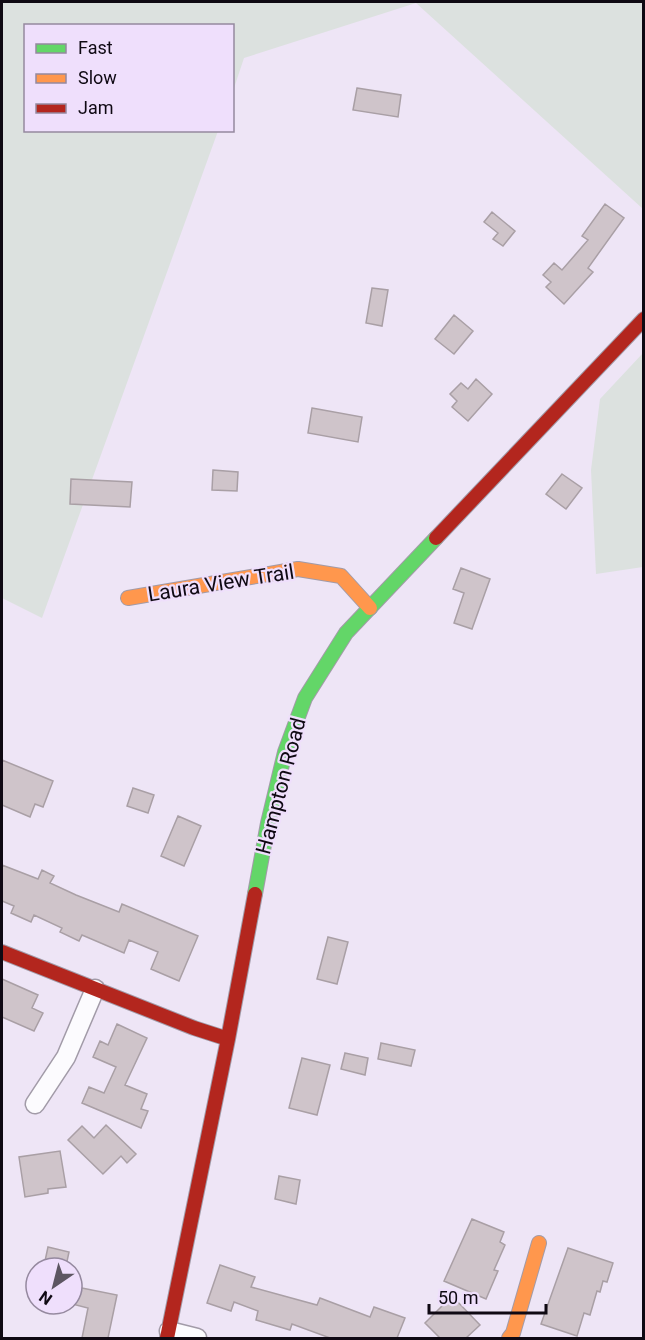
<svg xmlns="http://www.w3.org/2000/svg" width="645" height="1340" font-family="Roboto,sans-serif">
	<rect width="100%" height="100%" fill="#eee5f6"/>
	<path fill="#dce1df" d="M 2,2 L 643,2 L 643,209 L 416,3 L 244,58 L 233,91 L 232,26 L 26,26 L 26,130 L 218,131 L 42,618 L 2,598 Z
		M 643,353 L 643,567 L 596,574 L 591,470 L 600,399 Z"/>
	<path fill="#cfc4ca" stroke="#a99fa5" stroke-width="1.5" d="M 357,88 L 401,95 L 398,117 L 353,110 Z
		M 605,204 L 624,218 L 588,268 L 593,272 L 564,304 L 546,287 L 551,282 L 543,275 L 554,263 L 562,270 L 588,240 L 582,236 Z
		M 492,212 L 515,231 L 503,246 L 493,239 L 498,233 L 484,222 Z
		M 372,288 L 388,290 L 382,326 L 366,323 Z
		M 454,315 L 473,331 L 454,354 L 435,339 Z
		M 476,379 L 492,394 L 468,421 L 452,407 L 457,401 L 450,394 L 461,383 L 468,389 Z
		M 312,408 L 362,417 L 358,442 L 308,433 Z
		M 213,470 L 238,472 L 237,491 L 212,490 Z
		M 562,474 L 582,488 L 566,509 L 546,494 Z
		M 71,479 L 132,482 L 130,507 L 70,504 Z
		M 461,568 L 490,579 L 472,629 L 454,623 L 464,593 L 453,589 Z
		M 2,760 L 53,781 L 43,807 L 35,804 L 30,817 L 2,805 Z
		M 133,788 L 154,795 L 148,813 L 127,806 Z
		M 178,816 L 201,826 L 184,866 L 161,856 Z
		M 2,865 L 38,879 L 42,870 L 54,876 L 50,883 L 76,895 L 119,912 L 122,904 L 198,936 L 179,981 L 151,969 L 158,952 L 129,940 L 124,953 L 82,935 L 79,941 L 60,932 L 62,928 L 34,915 L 31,922 L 11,913 L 14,906 L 2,901 Z
		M 328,937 L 348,942 L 337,984 L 317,979 Z
		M 2,979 L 38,995 L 32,1008 L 43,1013 L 34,1031 L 2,1017 Z
		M 117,1024 L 147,1038 L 125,1085 L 147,1094 L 141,1109 L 148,1111 L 141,1128 L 82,1103 L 89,1087 L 104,1093 L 116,1067 L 93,1057 L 100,1041 L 108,1045 Z
		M 381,1043 L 415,1050 L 411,1066 L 378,1059 Z
		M 345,1053 L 368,1058 L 365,1075 L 341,1069 Z
		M 302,1058 L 330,1065 L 317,1115 L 289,1108 Z
		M 106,1125 L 136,1154 L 127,1163 L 121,1156 L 103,1174 L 68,1140 L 82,1126 L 94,1138 Z
		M 60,1151 L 66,1187 L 48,1189 L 48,1193 L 25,1197 L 19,1157 Z
		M 279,1176 L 300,1180 L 296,1204 L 275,1199 Z
		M 472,1219 L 504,1232 L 500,1242 L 505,1245 L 494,1270 L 498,1271 L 486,1299 L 444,1281 Z
		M 48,1247 L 69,1252 L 66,1266 L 45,1261 Z
		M 568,1248 L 613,1263 L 607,1282 L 603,1281 L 600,1292 L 597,1291 L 590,1315 L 584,1313 L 577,1336 L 541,1324 Z
		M 220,1265 L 255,1277 L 251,1287 L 317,1305 L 320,1298 L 370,1317 L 374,1307 L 405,1318 L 397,1338 L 330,1338 L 292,1324 L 290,1330 L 256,1320 L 258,1311 L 234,1302 L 231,1311 L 207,1303 Z
		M 72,1286 L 117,1295 L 108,1338 L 82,1338 L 88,1308 L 72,1304 Z
		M 452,1296 L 480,1325 L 466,1338 L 440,1338 L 425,1323 Z"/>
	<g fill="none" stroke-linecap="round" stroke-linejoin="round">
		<defs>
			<path id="street" d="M 35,1104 L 66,1057 L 95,989
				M 169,1331 L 197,1338"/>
			<path id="fast" d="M 255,894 L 268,823 L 285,752 L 305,698 L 346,633 L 436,538"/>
			<path id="slow" d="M 128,598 L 298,569 L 341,576 L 370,608
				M 509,1338 L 513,1333 L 539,1243"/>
			<path id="jam" d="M 436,538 L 644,319
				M 2,952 L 194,1028 L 228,1039
				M 167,1338 L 228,1039 L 255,894"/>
		</defs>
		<use href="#street" stroke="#a29ba8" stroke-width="21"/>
		<use href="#fast" stroke="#a29ba8" stroke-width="16"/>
		<use href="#slow" stroke="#a29ba8" stroke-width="16"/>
		<use href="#jam" stroke="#a29ba8" stroke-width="16"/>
		<use href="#street" stroke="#fcfbfe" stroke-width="18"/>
		<use href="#fast" stroke="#63d668" stroke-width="14"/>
		<use href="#slow" stroke="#ff974d" stroke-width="14"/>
		<use href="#jam" stroke="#b3261e" stroke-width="14"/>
	</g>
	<g text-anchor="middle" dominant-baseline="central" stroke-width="4.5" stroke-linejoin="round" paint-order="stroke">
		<g font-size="21" fill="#0f0913" stroke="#efdffc">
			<text transform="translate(221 583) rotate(-9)">Laura View Trail</text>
			<text transform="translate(281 786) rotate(-75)">Hampton Road</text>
		</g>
	</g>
	<rect width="645" height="1340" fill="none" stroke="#0f0913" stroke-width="6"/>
	<rect x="24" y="24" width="210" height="108" fill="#efdffc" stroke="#95899f" stroke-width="1.5"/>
	<rect x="36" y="44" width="30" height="9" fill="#63d668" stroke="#95899f" stroke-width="1.5"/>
	<text x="78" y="54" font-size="18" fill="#0f0913">Fast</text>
	<rect x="36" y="74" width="30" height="9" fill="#ff974d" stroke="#95899f" stroke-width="1.5"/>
	<text x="78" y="84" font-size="18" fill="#0f0913">Slow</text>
	<rect x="36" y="104" width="30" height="9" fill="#b3261e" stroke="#95899f" stroke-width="1.5"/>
	<text x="78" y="114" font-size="18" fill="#0f0913">Jam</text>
	<g transform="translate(54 1286) rotate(215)"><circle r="28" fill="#efdffc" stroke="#95899f" stroke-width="1.5"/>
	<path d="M0-4.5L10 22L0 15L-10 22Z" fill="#5d5662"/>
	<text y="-9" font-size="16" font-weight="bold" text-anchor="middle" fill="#0f0913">N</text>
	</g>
	<path d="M429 1304v9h117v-9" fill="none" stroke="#0f0913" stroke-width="3"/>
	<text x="438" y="1304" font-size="18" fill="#0f0913" stroke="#efdffc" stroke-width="4.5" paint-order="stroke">50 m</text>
</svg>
